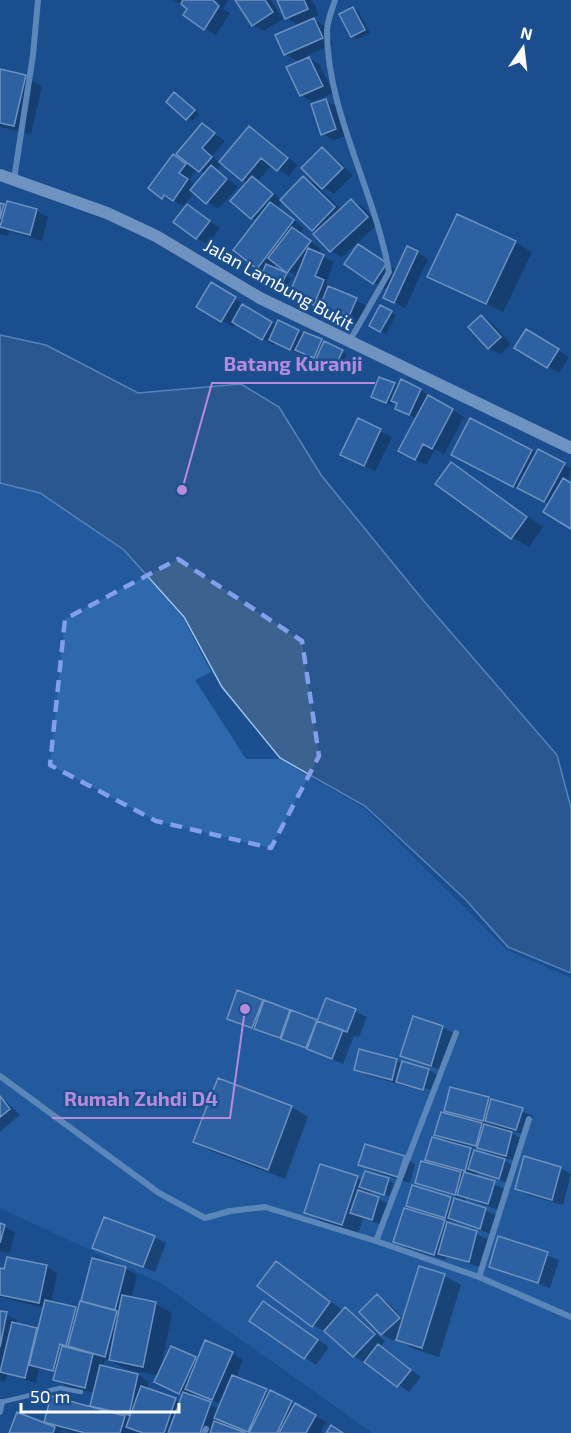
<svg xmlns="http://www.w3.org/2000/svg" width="571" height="1433" font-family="'Exo 2',sans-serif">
	<rect width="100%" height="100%" fill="#1b4f8f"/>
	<path fill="#2e69ad" d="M 0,484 L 40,493 L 124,551 L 183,618 L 211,672 L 195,680 L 246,759 L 279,759 L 364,808 L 507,950 L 571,978 L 571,1433 L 373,1433 L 161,1283 L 0,1208 Z"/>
	<path fill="#3c6290" stroke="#9cc4f0" stroke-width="1.5" d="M 0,335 L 46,345 L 138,393 L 241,384 L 279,407 L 321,475 L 423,600 L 557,755 L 571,808 L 571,973 L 508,947 L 465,899 L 365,806 L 280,758 L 222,687 L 184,617 L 124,550 L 40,493 L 0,483 Z"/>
	<path fill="#0007" fill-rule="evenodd" d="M 173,0 L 228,0 L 223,9 L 230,13 L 216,35 L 205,28 L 188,8 Z
		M 237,0 L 271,0 L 283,19 L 264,31 L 253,25 Z
		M 278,0 L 312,0 L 319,15 L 312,18 L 325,26 L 333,44 L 306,56 L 320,65 L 333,93 L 312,102 L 301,95 L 299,62 L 285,54 L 300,26 L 287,18 Z
		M 353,8 L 358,11 L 370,33 L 357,39 L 352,36 Z
		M 0,71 L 26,77 L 42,86 L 31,134 L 0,127 Z
		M 180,97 L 199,114 L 192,121 L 187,118 Z
		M 326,101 L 337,107 L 347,136 L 334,140 L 323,134 Z
		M 202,125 L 225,141 L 212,156 L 220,162 L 249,127 L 298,165 L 289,176 L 272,165 L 258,181 L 282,200 L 304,178 L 315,184 L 342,210 L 352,201 L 363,207 L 378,224 L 342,257 L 331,251 L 318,232 L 283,201 L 277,208 L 304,228 L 300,233 L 321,249 L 317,254 L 334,262 L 326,283 L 334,287 L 333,289 L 367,306 L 359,326 L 291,295 L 298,277 L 277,263 L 273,269 L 291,278 L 286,289 L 267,280 L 265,272 L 235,250 L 257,220 L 252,217 L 248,183 L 223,163 L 217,170 L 238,187 L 218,209 L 194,192 L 185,205 L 220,228 L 208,244 L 196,238 L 187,207 L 163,197 L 184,163 L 195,170 L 196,168 ZM 197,169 L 205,174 L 196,185 L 189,180 Z
		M 322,149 L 333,156 L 353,175 L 334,194 L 323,187 Z
		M 8,203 L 37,211 L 48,217 L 42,241 L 9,231 L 8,236 L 0,234 L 0,204 L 7,207 Z
		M 515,242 L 532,252 L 503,312 L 429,276 Z
		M 370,252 L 397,271 L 417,252 L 428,259 L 405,308 L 385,297 L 392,281 L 385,289 L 374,283 Z
		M 211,284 L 277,326 L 279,322 L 347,354 L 339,371 L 303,352 L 302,355 L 275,342 L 274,345 L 235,323 L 233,327 L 198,306 Z
		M 381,307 L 396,315 L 386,334 L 371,325 Z
		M 482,317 L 493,324 L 511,344 L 500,354 L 489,348 Z
		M 526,331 L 569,357 L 559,373 L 516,347 Z
		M 394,384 L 420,390 L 464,417 L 444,454 L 435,449 L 426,465 L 400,451 L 417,419 L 397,408 L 399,404 L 394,400 L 392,405 L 378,399 Z
		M 358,420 L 392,437 L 375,471 L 353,460 Z
		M 471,420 L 571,468 L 568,483 L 571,484 L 571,527 L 549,504 L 469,464 Z
		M 452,464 L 543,527 L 529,547 L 512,537 Z
		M 327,999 L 367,1017 L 359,1037 L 354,1036 L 343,1064 L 228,1018 L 262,1001 L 318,1022 Z
		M 442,1027 L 454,1033 L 442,1071 L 402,1055 Z
		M 360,1051 L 429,1070 L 440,1076 L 435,1095 L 367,1075 L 355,1069 ZM 408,1084 L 431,1090 L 430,1093 L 408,1087 Z
		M 219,1079 L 292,1107 L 308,1117 L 285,1179 L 211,1151 L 195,1142 Z
		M 451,1088 L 489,1098 L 533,1116 L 527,1135 L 508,1131 L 523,1139 L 517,1161 L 499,1157 L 516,1167 L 511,1184 L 477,1173 L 476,1177 L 505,1189 L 499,1210 L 466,1199 L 465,1203 L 497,1215 L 491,1234 L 457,1222 L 439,1219 L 488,1239 L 480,1267 L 447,1257 L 445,1260 L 406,1248 L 395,1242 L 423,1214 L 408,1205 L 451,1198 L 455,1201 L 456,1197 L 416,1182 L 439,1166 L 427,1159 L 449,1142 L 436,1134 ZM 468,1146 L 485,1151 L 494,1156 L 476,1152 Z
		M 0,1096 L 20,1115 L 0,1132 Z
		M 404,1158 L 415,1164 L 410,1183 L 371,1171 L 360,1165 Z
		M 525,1158 L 561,1168 L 571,1174 L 563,1205 L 528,1195 L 516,1188 Z
		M 357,1177 L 363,1181 L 388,1180 L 394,1183 L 389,1196 L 372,1191 L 370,1195 L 390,1204 L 383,1225 L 363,1219 L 358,1234 L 322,1222 L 306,1212 Z
		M 0,1225 L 15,1232 L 10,1253 L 0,1251 Z
		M 155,1237 L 166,1243 L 155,1272 L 94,1247 Z
		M 499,1238 L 559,1260 L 550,1288 L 491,1266 Z
		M 94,1260 L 126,1269 L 137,1275 L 131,1299 L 156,1304 L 172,1313 L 161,1368 L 195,1358 L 198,1360 L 232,1353 L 243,1360 L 236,1378 L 291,1402 L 326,1422 L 320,1433 L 243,1433 L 244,1431 L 218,1419 L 217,1424 L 242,1433 L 72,1433 L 59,1429 L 63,1433 L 10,1433 L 18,1414 L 56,1429 L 46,1421 L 99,1409 L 92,1405 L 95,1393 L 66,1386 L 55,1379 L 56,1374 L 39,1369 L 36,1383 L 7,1374 L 5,1382 L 0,1381 L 0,1312 L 17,1320 L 17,1324 L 39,1331 L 45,1308 L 0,1297 L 0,1270 L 46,1266 L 57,1273 L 51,1303 L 79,1311 ZM 105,1359 L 127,1369 L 159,1376 L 167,1388 L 183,1395 L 180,1402 L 147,1389 L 149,1382 L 138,1375 L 103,1367 ZM 41,1367 L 60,1371 L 60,1374 L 41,1370 ZM 194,1392 L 221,1404 L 219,1409 L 192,1397 Z
		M 277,1263 L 344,1311 L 346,1309 L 357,1316 L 385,1341 L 380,1347 L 421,1377 L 409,1392 L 354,1356 L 330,1334 L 313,1325 Z
		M 420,1268 L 445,1276 L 461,1285 L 439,1357 L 414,1349 L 398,1340 L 399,1335 L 393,1341 L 382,1334 L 361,1312 L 377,1296 L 388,1303 L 404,1319 Z
		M 275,1310 L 329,1347 L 316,1365 L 251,1320 Z"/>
	<path fill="#4478b7" stroke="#cfe3fa" stroke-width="1.5" d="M 183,0 L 213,0 L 219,6 L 204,30 L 183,15 L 187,9 L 181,4 Z
		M 235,0 L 265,0 L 273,12 L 252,26 Z
		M 277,0 L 304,0 L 308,9 L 285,19 Z
		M 353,7 L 365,30 L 351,37 L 339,14 Z
		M 314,18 L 323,38 L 284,55 L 275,35 Z
		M 309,57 L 323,86 L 300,96 L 286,67 Z
		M 0,69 L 26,75 L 14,126 L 0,123 Z
		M 174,92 L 195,110 L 186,120 L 166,102 Z
		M 326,99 L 336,129 L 321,135 L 311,104 Z
		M 202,123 L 215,133 L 202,148 L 212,157 L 199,172 L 176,154 Z
		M 249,126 L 288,158 L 277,171 L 261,158 L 242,181 L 219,162 Z
		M 322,147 L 343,168 L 322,189 L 301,168 Z
		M 173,154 L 186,164 L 179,173 L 188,179 L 173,201 L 164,195 L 162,199 L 148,188 Z
		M 211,165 L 227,179 L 206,204 L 190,190 Z
		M 252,176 L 273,194 L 251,219 L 230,201 Z
		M 303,176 L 335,207 L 312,231 L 280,200 Z
		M 351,199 L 368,217 L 330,252 L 313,234 Z
		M 7,201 L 37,209 L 30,235 L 0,227 Z
		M 270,202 L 294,220 L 257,269 L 233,250 Z
		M 0,203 L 4,204 L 0,219 Z
		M 187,204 L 210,221 L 196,239 L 173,222 Z
		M 457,214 L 516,241 L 486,304 L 427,277 Z
		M 292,227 L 311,241 L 287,273 L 268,258 Z
		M 358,244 L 387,263 L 373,284 L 344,264 Z
		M 407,246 L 418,251 L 394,303 L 383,298 Z
		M 308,248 L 324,255 L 315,276 L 324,280 L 314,305 L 289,295 Z
		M 266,264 L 287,273 L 280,287 L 260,278 Z
		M 211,282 L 236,297 L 221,322 L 196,307 Z
		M 328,286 L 357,298 L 347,321 L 319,309 Z
		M 242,304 L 272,322 L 262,340 L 232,322 Z
		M 380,305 L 392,311 L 380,332 L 369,326 Z
		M 481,315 L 501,337 L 488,349 L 468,327 Z
		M 278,320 L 299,330 L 290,350 L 269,340 Z
		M 526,329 L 559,349 L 547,368 L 514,348 Z
		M 304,332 L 322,339 L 314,358 L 295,350 Z
		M 324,341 L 343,350 L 334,369 L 315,361 Z
		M 379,377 L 395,383 L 386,403 L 371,397 Z
		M 401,379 L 421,389 L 409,415 L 395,409 L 397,403 L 391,401 Z
		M 428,395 L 453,409 L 432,449 L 423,444 L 415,460 L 398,451 Z
		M 358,418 L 381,429 L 364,466 L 340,455 Z
		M 470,418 L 532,450 L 513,487 L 451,455 Z
		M 538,449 L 565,463 L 544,502 L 517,488 Z
		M 451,462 L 527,517 L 511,539 L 435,484 Z
		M 563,478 L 571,483 L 571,529 L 543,512 Z
		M 237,990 L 263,1000 L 252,1028 L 227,1019 Z
		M 326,998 L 356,1009 L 347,1032 L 317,1021 Z
		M 264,1000 L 290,1010 L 280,1038 L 254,1029 Z
		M 291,1010 L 317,1020 L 306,1048 L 281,1039 Z
		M 413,1016 L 443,1026 L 431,1066 L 400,1056 Z
		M 317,1021 L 343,1030 L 332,1059 L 307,1049 Z
		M 359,1049 L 397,1059 L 392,1080 L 354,1070 Z
		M 402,1061 L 429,1069 L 423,1090 L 396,1082 Z
		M 218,1078 L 292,1106 L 268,1170 L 193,1142 Z
		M 450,1087 L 489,1097 L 483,1121 L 444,1111 Z
		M 0,1096 L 10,1109 L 0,1117 Z
		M 491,1099 L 523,1108 L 516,1130 L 485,1121 Z
		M 441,1112 L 482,1123 L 476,1146 L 434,1135 Z
		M 484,1124 L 512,1132 L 506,1156 L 477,1148 Z
		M 432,1137 L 471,1148 L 465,1171 L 425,1160 Z
		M 365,1144 L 405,1156 L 398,1177 L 358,1165 Z
		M 474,1150 L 505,1159 L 499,1179 L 468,1169 Z
		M 524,1156 L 561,1167 L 552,1200 L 515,1189 Z
		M 421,1161 L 461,1172 L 455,1195 L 415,1183 Z
		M 320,1164 L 358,1176 L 342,1225 L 304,1213 Z
		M 365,1171 L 389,1178 L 384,1195 L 359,1187 Z
		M 464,1172 L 495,1181 L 488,1204 L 457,1195 Z
		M 412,1185 L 451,1197 L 445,1218 L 406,1206 Z
		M 358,1190 L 379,1197 L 372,1220 L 350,1213 Z
		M 454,1198 L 486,1208 L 480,1229 L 448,1218 Z
		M 404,1208 L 445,1220 L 434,1255 L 393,1242 Z
		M 104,1217 L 155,1236 L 143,1267 L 92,1248 Z
		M 447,1222 L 477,1231 L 469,1262 L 438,1254 Z
		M 0,1223 L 5,1225 L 0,1243 Z
		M 498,1236 L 548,1252 L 538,1283 L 489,1267 Z
		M 7,1257 L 47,1265 L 39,1303 L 0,1295 L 0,1268 L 4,1269 Z
		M 92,1258 L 126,1267 L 115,1310 L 81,1301 Z
		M 276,1261 L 330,1302 L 312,1327 L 257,1286 Z
		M 419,1266 L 445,1274 L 422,1348 L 396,1340 Z
		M 377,1294 L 400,1318 L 381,1335 L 359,1312 Z
		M 122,1295 L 156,1302 L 143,1367 L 109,1360 Z
		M 45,1300 L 76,1307 L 66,1346 L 60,1344 L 53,1371 L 29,1365 Z
		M 80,1301 L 117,1311 L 105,1357 L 68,1346 Z
		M 263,1301 L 318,1340 L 304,1359 L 249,1321 Z
		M 345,1307 L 375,1334 L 353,1357 L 324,1331 Z
		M 0,1311 L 7,1312 L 0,1347 Z
		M 12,1322 L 37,1328 L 25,1378 L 0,1372 Z
		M 205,1340 L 233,1352 L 212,1400 L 185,1389 Z
		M 378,1344 L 411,1370 L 397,1387 L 364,1362 Z
		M 62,1346 L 93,1354 L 85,1388 L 53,1380 Z
		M 171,1346 L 196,1357 L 179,1394 L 154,1382 Z
		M 100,1365 L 138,1374 L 129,1415 L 90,1406 Z
		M 232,1375 L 267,1389 L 248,1432 L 214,1418 Z
		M 141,1386 L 176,1398 L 164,1433 L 143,1433 L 126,1427 Z
		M 270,1390 L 292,1401 L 277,1433 L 249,1433 Z
		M 183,1392 L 211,1402 L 200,1433 L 168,1433 Z
		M 51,1396 L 125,1416 L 120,1433 L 85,1433 L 44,1422 Z
		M 295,1403 L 316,1415 L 306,1433 L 279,1433 Z
		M 17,1412 L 55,1427 L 53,1433 L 9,1433 Z
		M 214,1421 L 246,1433 L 210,1433 Z
		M 331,1425 L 343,1433 L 326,1433 Z"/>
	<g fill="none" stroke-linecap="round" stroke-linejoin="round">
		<path stroke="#a9c9ee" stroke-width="4.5" d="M 2,1402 L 60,1388 L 81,1392"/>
		<path stroke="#a9c9ee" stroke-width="6" d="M 335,0 C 332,10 327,21 327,31 C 327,112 375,191 389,272 L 349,342
			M 14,179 L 33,55 L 38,0
			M 0,1076 L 159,1193 L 205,1218 L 230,1211 L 265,1207 L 376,1241 L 479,1277 L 571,1317
			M 376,1241 L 456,1033
			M 479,1277 L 529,1119
			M 0,1402 L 2,1402 L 0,1412
			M 204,1433 L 206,1429"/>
		<path stroke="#d6e6fa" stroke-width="12" d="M 0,175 L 107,213 L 156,236 L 260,298 L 571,448"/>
	</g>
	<path d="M0 0H571V1433H0ZM 178,559 L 302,641 L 319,756 L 271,848 L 156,821 L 50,765 L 65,619 Z" fill="#1b4f8f" fill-opacity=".55" fill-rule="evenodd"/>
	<path fill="none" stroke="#839eea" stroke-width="4.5" stroke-dasharray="12 8" stroke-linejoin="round" d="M 178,559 L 302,641 L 319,756 L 271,848 L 156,821 L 50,765 L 65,619 Z"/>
	<g text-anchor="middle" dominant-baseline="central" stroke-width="5" stroke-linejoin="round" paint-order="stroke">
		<g font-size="18" fill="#fff" stroke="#1b4f8f">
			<text transform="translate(279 284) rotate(29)">Jalan Lambung Bukit</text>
		</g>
	</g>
	<path fill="none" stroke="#b68bdc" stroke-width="2" d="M182 490L212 383H375M245 1009L230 1118H52"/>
	<g fill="#b68bdc" stroke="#1b4f8f" stroke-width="2">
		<circle cx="182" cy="490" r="6"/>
		<circle cx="245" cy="1009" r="6"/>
	</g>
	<g font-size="20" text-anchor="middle" font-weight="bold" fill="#b68bdc" stroke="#1b4f8f" stroke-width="5" stroke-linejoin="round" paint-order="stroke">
		<text x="293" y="371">Batang Kuranji</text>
		<text x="141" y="1106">Rumah Zuhdi D4</text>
	</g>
	<g transform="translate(523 48) rotate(14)" stroke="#1b4f8f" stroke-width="4.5" paint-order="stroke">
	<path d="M0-4.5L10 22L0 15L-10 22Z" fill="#ffffff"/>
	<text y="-9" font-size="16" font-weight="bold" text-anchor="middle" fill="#ffffff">N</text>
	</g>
	<path d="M21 1403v9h158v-9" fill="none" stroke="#ffffff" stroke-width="3"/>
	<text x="30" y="1403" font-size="18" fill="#ffffff" stroke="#1b4f8f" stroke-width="4.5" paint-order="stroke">50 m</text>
</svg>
